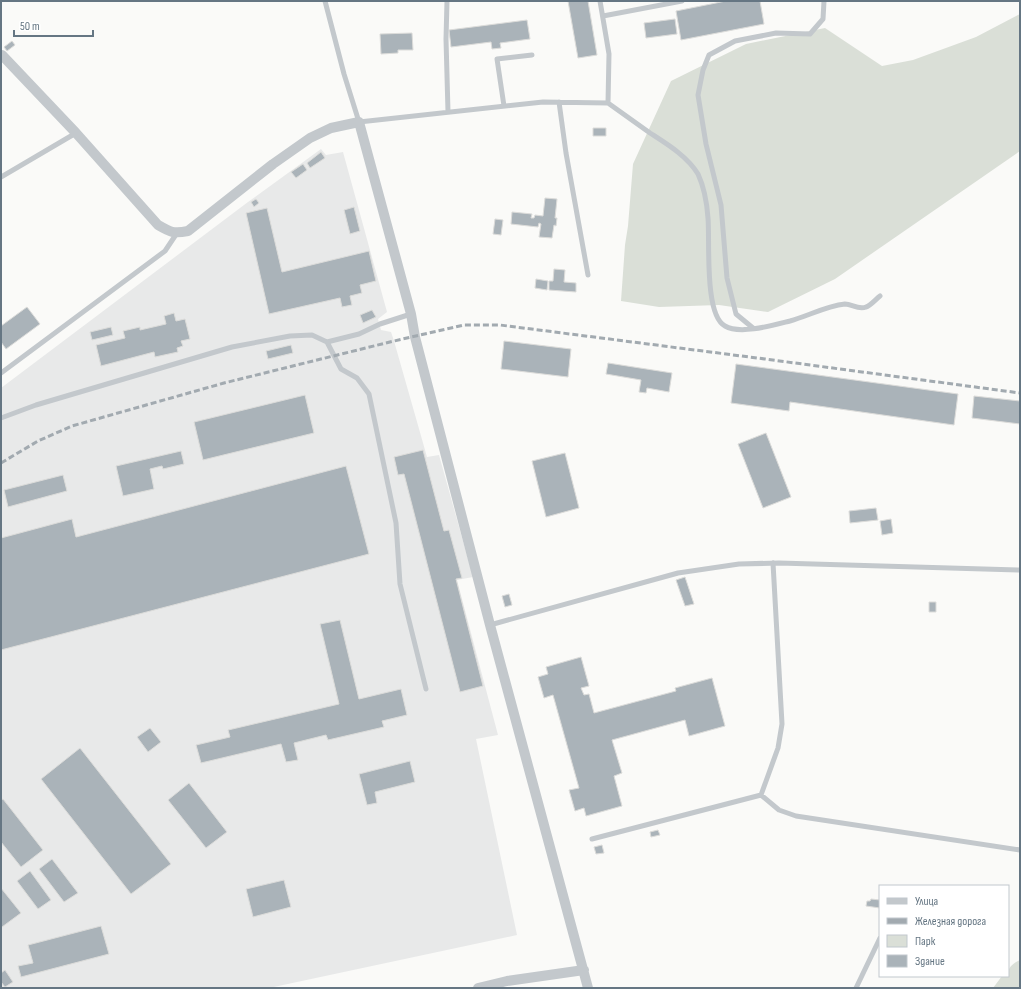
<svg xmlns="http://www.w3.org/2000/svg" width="1021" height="989" font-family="'Sofia Sans Condensed',sans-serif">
	<rect width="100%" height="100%" fill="#fafaf8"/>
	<path fill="#e8e9e9" d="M 321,149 L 326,155 L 343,152 L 387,312 L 378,319 L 381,330 L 391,332 L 394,341 L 427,457 L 439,455 L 473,577 L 457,580 L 498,735 L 476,739 L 517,935 L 269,988 L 1,988 L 1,388 L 248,202 Z"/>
	<path fill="#dadfd7" d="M 1020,14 L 1020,151 L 835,279 L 768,312 L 719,305 L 659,307 L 621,301 L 625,245 L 628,226 L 633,164 L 671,81 L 746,44 L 825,28 L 882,66 L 913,60 L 976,37 Z
		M 1020,960 L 1020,988 L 993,988 L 1002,976 L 1008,976 C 1008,967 1012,964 1020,960 Z"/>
	<path fill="#aab3b9" stroke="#dcdcda" d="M 568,1 L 588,1 L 597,55 L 578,58 Z
		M 726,1 L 760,1 L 764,24 L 681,40 L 676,11 Z
		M 675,19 L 677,34 L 646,38 L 644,23 Z
		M 527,20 L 530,39 L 500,43 L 501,48 L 492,49 L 491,42 L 451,47 L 449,30 Z
		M 412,33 L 413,50 L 398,50 L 398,53 L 381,54 L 380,34 Z
		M 12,41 L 15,45 L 7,51 L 4,47 Z
		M 593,128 L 606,128 L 606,136 L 593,136 Z
		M 321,152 L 325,158 L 310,168 L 307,163 Z
		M 303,164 L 307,170 L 296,178 L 291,172 Z
		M 545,198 L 557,199 L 555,218 L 557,218 L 556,226 L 554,225 L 552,238 L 539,237 L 541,224 L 539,223 L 538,227 L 511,224 L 512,212 L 532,214 L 531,218 L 534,218 L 535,215 L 543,216 Z
		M 256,199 L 259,203 L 254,207 L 251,202 Z
		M 354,207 L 360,231 L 350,234 L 344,210 Z
		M 267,208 L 282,272 L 369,251 L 376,281 L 360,285 L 362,293 L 350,296 L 352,305 L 342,307 L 340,298 L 269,314 L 246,213 Z
		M 495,219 L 503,220 L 501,235 L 493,234 Z
		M 554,269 L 565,270 L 564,282 L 576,283 L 576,292 L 549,290 L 549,281 L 553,281 Z
		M 536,279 L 548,281 L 547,290 L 535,288 Z
		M 27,307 L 40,324 L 6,349 L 1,342 L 1,326 Z
		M 372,310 L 376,317 L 363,323 L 360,315 Z
		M 174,313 L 176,321 L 185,319 L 190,339 L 181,341 L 183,346 L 177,348 L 178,352 L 155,357 L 154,352 L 101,366 L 96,345 L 125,338 L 123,331 L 140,327 L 140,330 L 166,324 L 164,316 Z
		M 111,327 L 113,335 L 92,340 L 90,332 Z
		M 504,341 L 571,349 L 568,377 L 501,369 Z
		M 291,345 L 293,353 L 268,359 L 266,351 Z
		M 608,363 L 672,373 L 669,392 L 647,388 L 646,393 L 639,392 L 641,380 L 606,374 Z
		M 736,364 L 958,394 L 954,425 L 790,402 L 789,411 L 731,403 Z
		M 305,395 L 314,433 L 203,460 L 194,422 Z
		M 974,396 L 1020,401 L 1020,424 L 972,418 Z
		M 766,433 L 791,497 L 763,508 L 738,444 Z
		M 423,450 L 444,531 L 449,530 L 462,578 L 456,579 L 483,686 L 460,692 L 404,474 L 398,475 L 394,457 Z
		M 181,451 L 184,464 L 163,469 L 162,466 L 150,469 L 154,489 L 123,496 L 116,466 Z
		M 565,453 L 579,508 L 546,517 L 532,461 Z
		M 346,466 L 369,554 L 1,650 L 1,538 L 72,519 L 76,537 Z
		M 63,475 L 67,491 L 8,507 L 4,490 Z
		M 876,508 L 878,520 L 850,523 L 849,511 Z
		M 891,519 L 893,533 L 882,535 L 880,521 Z
		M 685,577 L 694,604 L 685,606 L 676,580 Z
		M 509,594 L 512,605 L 505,607 L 502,596 Z
		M 929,602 L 936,602 L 936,612 L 929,612 Z
		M 340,620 L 359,699 L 401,689 L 407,715 L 382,721 L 384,727 L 328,740 L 326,735 L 294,743 L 298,760 L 286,762 L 281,744 L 201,763 L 196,745 L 230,737 L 228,730 L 339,704 L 320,624 Z
		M 581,657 L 589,686 L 581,688 L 584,695 L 589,694 L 594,713 L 676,691 L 675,688 L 712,678 L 725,726 L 689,736 L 685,720 L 612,740 L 622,773 L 614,776 L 622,806 L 586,816 L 584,808 L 575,811 L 569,790 L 579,788 L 553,695 L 544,698 L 538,677 L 548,674 L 546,667 Z
		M 150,728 L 161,742 L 148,752 L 137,737 Z
		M 80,748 L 171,864 L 131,894 L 41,779 Z
		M 410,761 L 415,782 L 375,792 L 377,803 L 367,805 L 359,774 Z
		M 189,783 L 227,832 L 206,848 L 168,800 Z
		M 3,799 L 43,850 L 21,867 L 1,842 L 1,800 Z
		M 658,830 L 660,835 L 651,837 L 650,832 Z
		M 602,845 L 604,853 L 596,854 L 594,847 Z
		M 52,859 L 78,893 L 64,902 L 39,869 Z
		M 30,871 L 51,900 L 38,909 L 17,881 Z
		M 284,880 L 291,907 L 253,917 L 246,889 Z
		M 1,888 L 21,913 L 2,927 L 1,925 Z
		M 871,899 L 880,900 L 880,908 L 866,906 L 867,901 L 870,901 Z
		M 101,926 L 109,954 L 21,977 L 18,966 L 33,963 L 28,945 Z
		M 5,970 L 13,982 L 5,987 L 1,982 L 1,973 Z"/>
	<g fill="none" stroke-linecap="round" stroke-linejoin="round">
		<path stroke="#c3c8cc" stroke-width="5" d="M 325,1 L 344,74 L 359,122 L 543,102 L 608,103 L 609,54 L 600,1
			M 447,1 L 446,39 L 448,112
			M 603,16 L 682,1
			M 559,102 L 566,153 L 588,275
			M 608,103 C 622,113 636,123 650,133 C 667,144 687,156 698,174 C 704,187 707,204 708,218 C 710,241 704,315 725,326 C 740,335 774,325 790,321 C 808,316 826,306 845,304 C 852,304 858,310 866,307 C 870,306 876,299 880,296
			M 504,106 L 497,59 L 532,55
			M 1,177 L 76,133
			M 753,328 L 736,314 L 727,278 L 721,205 L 706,144 L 698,95 L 703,70 L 709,55 L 735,41 L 776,33 L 810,34 L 823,19 L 824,1
			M 327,342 L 359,334 L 380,324 L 411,314
			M 1,373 L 165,251 L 177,233
			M 1,418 L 36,405 L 232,347 L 290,336 L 312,335 L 327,342 L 341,369 L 357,378 L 369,394 L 396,523 L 400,584 L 426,689
			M 490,625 L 678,573 L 739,564 L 779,563 L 1020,570
			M 761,795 L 779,810 L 796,816 L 1020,850
			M 592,839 L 761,795 L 778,748 L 782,724 L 773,563
			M 856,988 L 880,938"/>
		<path stroke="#c3c8cc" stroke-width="10" d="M 2,55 L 76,133 L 158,225 C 170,232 173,234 188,231 L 273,164 L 310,138 L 331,128 L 359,122 L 411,314 L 415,337 L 490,625 L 588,988
			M 478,988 L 507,981 L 584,970"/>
		<path stroke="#a2aab0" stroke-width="3" stroke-dasharray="6 3" stroke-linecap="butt" d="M 1,463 L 38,441 L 72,426 L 224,383 L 394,341 L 464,325 L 500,325 L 765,359 L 1020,393"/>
	</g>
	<rect width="1021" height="989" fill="none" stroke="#657683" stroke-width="4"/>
	<rect x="879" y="885" width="130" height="92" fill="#ffffff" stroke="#c1c8cd"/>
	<rect x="887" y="898" width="20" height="6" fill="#c3c8cc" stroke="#c1c8cd"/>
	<text x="915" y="905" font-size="12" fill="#657683">Улица</text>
	<rect x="887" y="918" width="20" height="6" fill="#a2aab0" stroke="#c1c8cd"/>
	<text x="915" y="925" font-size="12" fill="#657683">Железная дорога</text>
	<rect x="887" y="935" width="20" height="12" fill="#dadfd7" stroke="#c1c8cd"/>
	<text x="915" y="945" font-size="12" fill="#657683">Парк</text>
	<rect x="887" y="955" width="20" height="12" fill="#aab3b9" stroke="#c1c8cd"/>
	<text x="915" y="965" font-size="12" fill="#657683">Здание</text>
	<path d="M14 30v6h79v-6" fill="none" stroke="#657683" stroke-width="2"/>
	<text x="20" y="30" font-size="12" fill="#657683" stroke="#ffffff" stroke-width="3" paint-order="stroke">50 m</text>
</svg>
